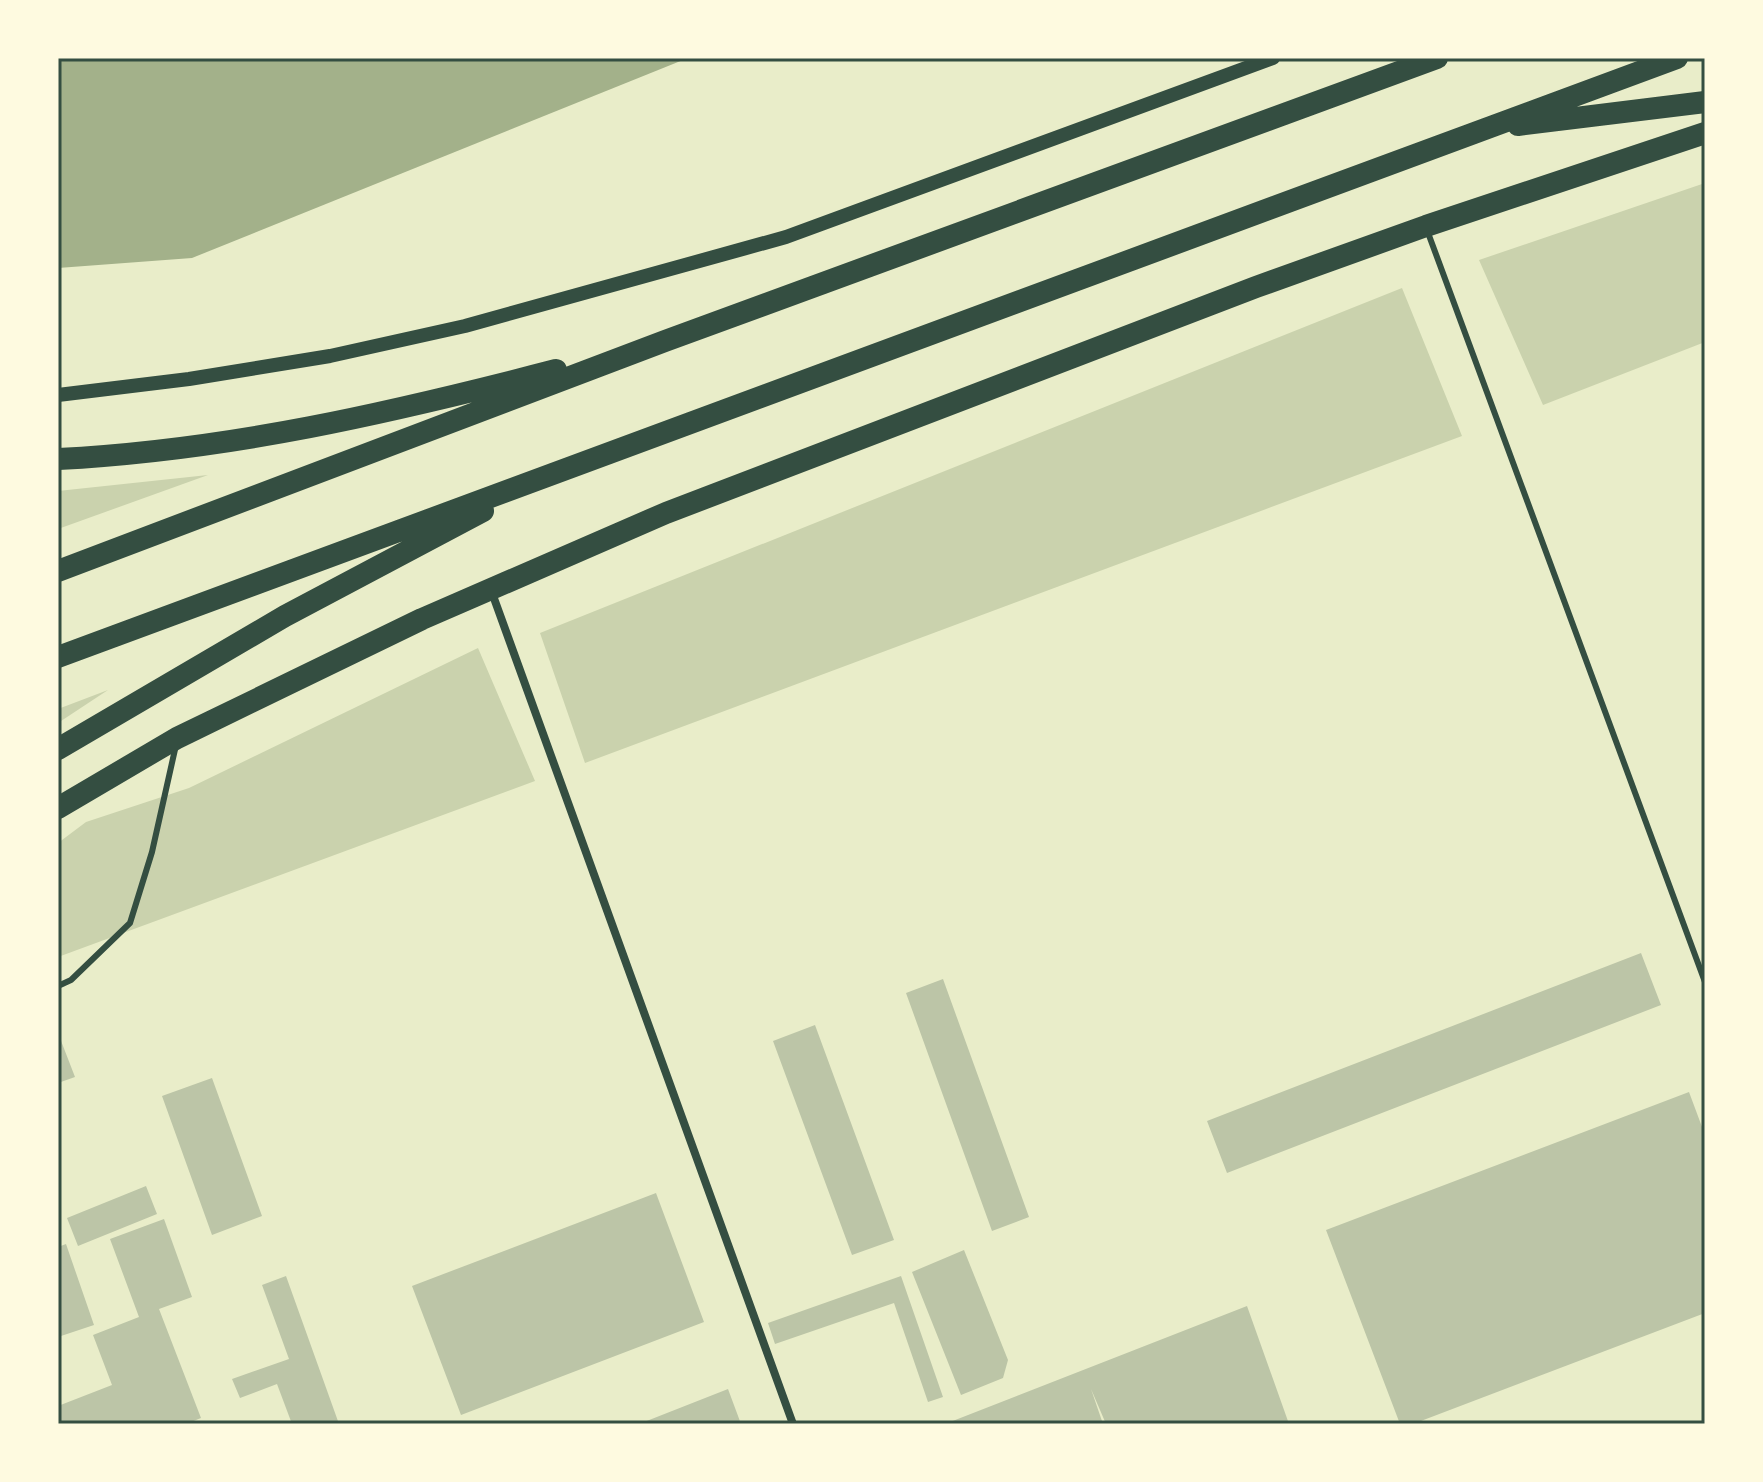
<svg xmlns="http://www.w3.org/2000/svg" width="1763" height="1482" font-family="Signika,sans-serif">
	<rect width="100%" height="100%" fill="#e9edc9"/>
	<path fill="#cad2ad" d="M 1705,183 L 1705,342 L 1543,405 L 1479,260 Z
		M 1402,288 L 1462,436 L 585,763 L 540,633 Z
		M 208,475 L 58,529 L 58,491 Z
		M 478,648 L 535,781 L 58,957 L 58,843 L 86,822 L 189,788 Z
		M 108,690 L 58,723 L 58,709 Z"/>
	<path fill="#a3b18a" d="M 58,58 L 688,58 L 192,258 L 58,268 Z"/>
	<path fill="#bcc5a7" d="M 1641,953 L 1661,1005 L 1227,1173 L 1207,1121 Z
		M 943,979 L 1029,1217 L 992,1231 L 906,993 Z
		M 815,1025 L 894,1240 L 852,1255 L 773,1041 Z
		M 58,1033 L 75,1077 L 58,1083 Z
		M 212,1078 L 262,1216 L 212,1235 L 162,1096 Z
		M 1689,1092 L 1705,1135 L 1705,1313 L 1413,1424 L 1400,1424 L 1326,1230 Z
		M 146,1186 L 157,1214 L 78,1246 L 67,1218 Z
		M 656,1193 L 704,1322 L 461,1415 L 412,1286 Z
		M 164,1219 L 192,1297 L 159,1309 L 201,1418 L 186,1424 L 58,1424 L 58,1406 L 112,1385 L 93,1335 L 139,1317 L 110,1239 Z
		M 66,1244 L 94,1325 L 58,1337 L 58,1247 Z
		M 964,1250 L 1008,1360 L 1003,1378 L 961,1395 L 912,1272 Z
		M 286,1276 L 339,1424 L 292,1424 L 277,1384 L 240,1398 L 232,1379 L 289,1359 L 262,1285 Z
		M 901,1276 L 943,1397 L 928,1402 L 894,1303 L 775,1344 L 768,1323 Z
		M 1247,1306 L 1289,1424 L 1106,1424 L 1091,1389 L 1103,1424 L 945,1424 Z
		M 728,1389 L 741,1424 L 639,1424 Z"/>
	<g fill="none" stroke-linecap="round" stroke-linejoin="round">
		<path stroke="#344e41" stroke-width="6" d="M 1427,230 L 1705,982
			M 58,986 L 71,980 L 130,923 L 152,852 L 176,745"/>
		<path stroke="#344e41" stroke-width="8" d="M 491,590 L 793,1424"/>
		<path stroke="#344e41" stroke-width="14" d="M 58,395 L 189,379 L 330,356 L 465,326 L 786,237 L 1273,58"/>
		<path stroke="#344e41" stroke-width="22" d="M 1518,125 L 1705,102
			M 58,459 C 230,450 390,413 556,370
			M 58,571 L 665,341 L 1437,58
			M 58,657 L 1677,58
			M 58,749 L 285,616 L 483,511
			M 58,808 L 177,738 L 422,619 L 666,513 L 1256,287 L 1426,226 L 1705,133"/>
	</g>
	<rect width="1763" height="1482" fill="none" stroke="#fefae0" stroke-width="120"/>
	<rect x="60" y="60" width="1643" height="1362" fill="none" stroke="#344e41" stroke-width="3"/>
</svg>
